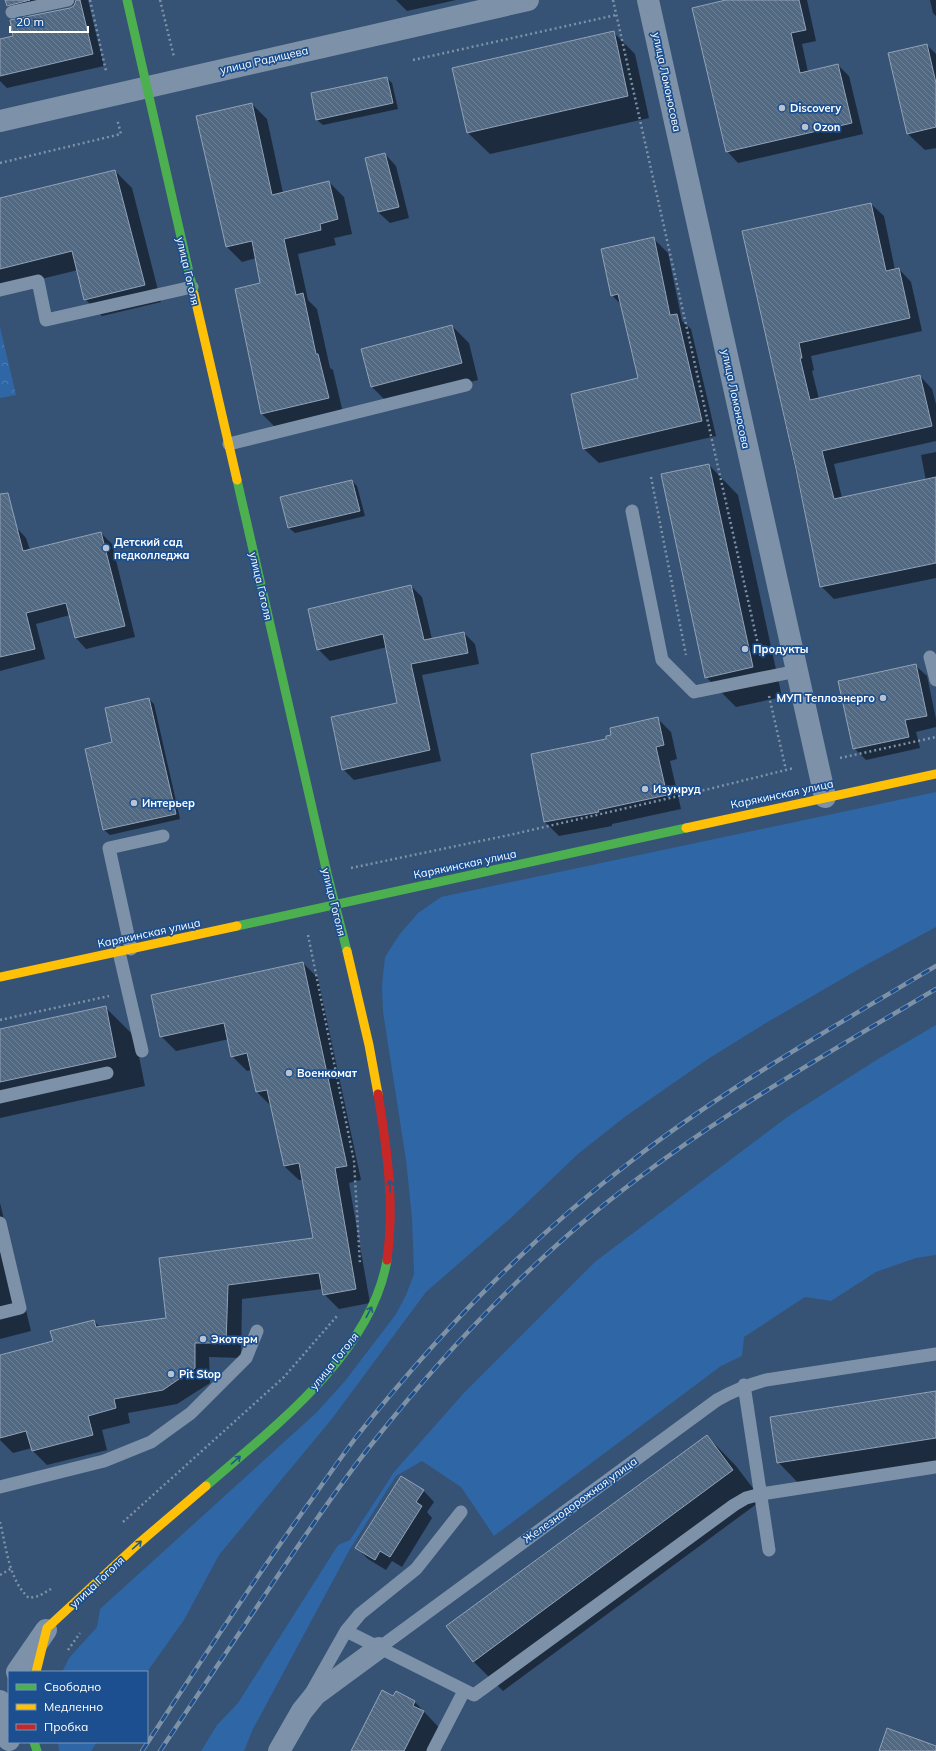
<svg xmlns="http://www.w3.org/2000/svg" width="936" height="1751" font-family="Mulish,sans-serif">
	<defs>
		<pattern id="park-crowns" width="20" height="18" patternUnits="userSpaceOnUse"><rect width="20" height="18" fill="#2f66a5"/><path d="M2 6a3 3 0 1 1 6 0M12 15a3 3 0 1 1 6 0" fill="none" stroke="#4e7db2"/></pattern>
		<pattern id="building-back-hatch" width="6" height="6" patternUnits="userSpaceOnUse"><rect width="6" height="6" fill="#526984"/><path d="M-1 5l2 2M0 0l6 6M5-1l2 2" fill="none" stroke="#6c8096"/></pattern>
	</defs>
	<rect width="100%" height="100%" fill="#365274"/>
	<path fill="#2f66a5" d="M 936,792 L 936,927 L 866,965 L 766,1023 L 708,1059 L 626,1116 L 578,1154 L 511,1218 L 426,1292 L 331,1420 L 219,1555 L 184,1620 L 147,1672 L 62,1672 L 69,1658 L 97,1627 L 100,1609 L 316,1413 L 345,1381 L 396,1314 L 406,1295 L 414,1274 L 412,1218 L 406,1160 L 383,1012 L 382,985 L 385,957 L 399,935 L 418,913 L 441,897 Z
		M 936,1025 L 936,1255 L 916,1258 L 876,1272 L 831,1301 L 805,1297 L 744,1337 L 742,1356 L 721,1366 L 494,1536 L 461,1487 L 422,1461 L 396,1476 L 350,1549 L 253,1729 L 244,1751 L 201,1751 L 217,1725 L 238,1703 L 338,1545 L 350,1540 L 394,1472 L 417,1446 L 462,1395 L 596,1261 L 790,1115 L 878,1059 Z
		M 58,1742 L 97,1742 L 91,1751 L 59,1751 Z"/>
	<path fill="url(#park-crowns)" d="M 0,327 L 16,395 L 0,398 Z"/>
	<path fill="#0007" fill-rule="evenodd" d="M 6,0 L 88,0 L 104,66 L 7,88 L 0,81 L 0,40 L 14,37 L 20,19 L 7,6 ZM 75,4 L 74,6 L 70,9 L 21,18 L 21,17 Z
		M 396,0 L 456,0 L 407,11 Z
		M 730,0 L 807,0 L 816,41 L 802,44 L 808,72 L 838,65 L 849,76 L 863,134 L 738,163 L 727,151 Z
		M 930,0 L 936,0 L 936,16 L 933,13 Z
		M 613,32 L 635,54 L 649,118 L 490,154 L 468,133 Z
		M 927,45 L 936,54 L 936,148 L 925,150 L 908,134 Z
		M 387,78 L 392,83 L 398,109 L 323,125 L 317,120 Z
		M 252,104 L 267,119 L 283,193 L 329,182 L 344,197 L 352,234 L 334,238 L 336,245 L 298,254 L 308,300 L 317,309 L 330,368 L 333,370 L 343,413 L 277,429 L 262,414 L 236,289 L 261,283 L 256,258 L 242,262 L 227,247 Z
		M 385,154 L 396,166 L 409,218 L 390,223 L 378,212 Z
		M 115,171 L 132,188 L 161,302 L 102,316 L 85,299 L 78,270 L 0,289 L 0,199 Z
		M 871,204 L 884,216 L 895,270 L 899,269 L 911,282 L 922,331 L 811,356 L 814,370 L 812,371 L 819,399 L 920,376 L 932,389 L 936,404 L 936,441 L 834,464 L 842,498 L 926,481 L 921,455 L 936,452 L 936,578 L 834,599 L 821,586 L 743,232 Z
		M 654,239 L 668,253 L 682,321 L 691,329 L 716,436 L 599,463 L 584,449 L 639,379 L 622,306 L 612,295 Z
		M 452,326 L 469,343 L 478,380 L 388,403 L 372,387 Z
		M 709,465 L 738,495 L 782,697 L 736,707 L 706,677 Z
		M 352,481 L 357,486 L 365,516 L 295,533 L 289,528 L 282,498 Z
		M 0,501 L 16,527 L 26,538 L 30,550 L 101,533 L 112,544 L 135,637 L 86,649 L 76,638 L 70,615 L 36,624 L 45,659 L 0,671 Z
		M 411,586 L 422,597 L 432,639 L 464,633 L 475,644 L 479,664 L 422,675 L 441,761 L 354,780 L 343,769 L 398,704 L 387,647 L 330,661 L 318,649 Z
		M 915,665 L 927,676 L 936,719 L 936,727 L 916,732 L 920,748 L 866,760 L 854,748 Z
		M 149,699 L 154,704 L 180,819 L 110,835 L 104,830 L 86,749 L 113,743 Z
		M 657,718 L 671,732 L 677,759 L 670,761 L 681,809 L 612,824 L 612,826 L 559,836 L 545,822 L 532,754 L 608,739 Z
		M 303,963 L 318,978 L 361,1180 L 349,1183 L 370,1303 L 339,1309 L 324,1294 L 323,1289 L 242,1299 L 241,1358 L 209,1357 L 210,1383 L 177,1404 L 128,1413 L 130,1423 L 102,1430 L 107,1450 L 47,1465 L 32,1450 L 32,1448 L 13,1453 L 0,1440 L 0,1356 L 54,1342 L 94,1321 L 100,1327 L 167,1319 L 160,1259 L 314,1239 L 303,1180 L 299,1180 L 284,1166 L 272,1107 L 257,1092 L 252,1070 L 247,1071 L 232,1056 L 229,1039 L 176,1051 L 161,1036 Z
		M 105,1007 L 135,1037 L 145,1086 L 0,1118 L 0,1030 Z
		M 0,1203 L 31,1331 L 0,1339 Z
		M 936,1392 L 936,1472 L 807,1492 L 778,1462 Z
		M 707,1436 L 736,1466 L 762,1500 L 503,1691 L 473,1661 Z
		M 423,1490 L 434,1502 L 427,1512 L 432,1518 L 402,1567 L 392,1561 L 386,1570 L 368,1559 L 357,1548 Z
		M 394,1697 L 414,1701 L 445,1734 L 437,1751 L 353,1751 Z"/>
	<path fill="url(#building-back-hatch)" stroke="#92a2b6" d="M 5,0 L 30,0 L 7,6 Z
		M 76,0 L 80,0 L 93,54 L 0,76 L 0,39 L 13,36 L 10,20 L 70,8 L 74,6 Z
		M 726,0 L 799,0 L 806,30 L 791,33 L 800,73 L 838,64 L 852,123 L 726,152 L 692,8 Z
		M 614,31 L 628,96 L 467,133 L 452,68 Z
		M 927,44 L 936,83 L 936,127 L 907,134 L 888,53 Z
		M 387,77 L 393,103 L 316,120 L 311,93 Z
		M 252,103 L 272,195 L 329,181 L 338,219 L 320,224 L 321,230 L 284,239 L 296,295 L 303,293 L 316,354 L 318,354 L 329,398 L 261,414 L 235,289 L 260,283 L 252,241 L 226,247 L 196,116 Z
		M 385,153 L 399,207 L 378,212 L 365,158 Z
		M 115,170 L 145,285 L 84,300 L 72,251 L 0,269 L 0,198 Z
		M 871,203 L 886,271 L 899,268 L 910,318 L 799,343 L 802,358 L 800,358 L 810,400 L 920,375 L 932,426 L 822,451 L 834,499 L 936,477 L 936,563 L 820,587 L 796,469 L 742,231 Z
		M 654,237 L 670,315 L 677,314 L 702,421 L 583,449 L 571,394 L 638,378 L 618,294 L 611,296 L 601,249 Z
		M 452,325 L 462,363 L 371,387 L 361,349 Z
		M 709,464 L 753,667 L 705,678 L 661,474 Z
		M 352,480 L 360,511 L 288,528 L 280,497 Z
		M 8,493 L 23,551 L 101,532 L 125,626 L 75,638 L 66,603 L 26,613 L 35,649 L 0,657 L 0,494 Z
		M 411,585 L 424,640 L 464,632 L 468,653 L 411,664 L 430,750 L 342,770 L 331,717 L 397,703 L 383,634 L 317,650 L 308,609 Z
		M 916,664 L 927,716 L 905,720 L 909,737 L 853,749 L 838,681 Z
		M 149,698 L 176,814 L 103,830 L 85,749 L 112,742 L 105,708 Z
		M 658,717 L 664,745 L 656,747 L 667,795 L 598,810 L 599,812 L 544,822 L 531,754 L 606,739 L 606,736 L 611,735 L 610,728 Z
		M 303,962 L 347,1166 L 335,1168 L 356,1289 L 323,1295 L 319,1273 L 228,1285 L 226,1343 L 195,1343 L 195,1368 L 163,1390 L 114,1399 L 116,1408 L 88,1416 L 93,1435 L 32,1451 L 26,1431 L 0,1438 L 0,1355 L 53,1341 L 50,1331 L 94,1320 L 96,1327 L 166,1318 L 159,1258 L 313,1238 L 299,1163 L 284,1166 L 267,1090 L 256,1092 L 247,1053 L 231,1057 L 224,1023 L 160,1037 L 151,995 Z
		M 106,1006 L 116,1057 L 0,1082 L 0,1029 Z
		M 936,1391 L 936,1438 L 777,1463 L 770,1417 Z
		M 707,1435 L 733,1470 L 473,1662 L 446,1626 Z
		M 401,1476 L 424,1490 L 416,1502 L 422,1506 L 390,1557 L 380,1551 L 375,1560 L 355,1548 Z
		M 382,1690 L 393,1696 L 396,1691 L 415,1701 L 413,1706 L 424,1711 L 404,1751 L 351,1751 Z
		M 887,1728 L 936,1746 L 936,1751 L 879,1751 Z"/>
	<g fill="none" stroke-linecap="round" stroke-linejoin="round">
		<path stroke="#7d92a8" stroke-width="2.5" stroke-dasharray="2 3" stroke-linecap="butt" d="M 90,0 L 106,71
			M 160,0 L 174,57
			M 613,0 L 761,658
			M 413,60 L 616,15
			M 0,163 L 121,134 L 117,119
			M 651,477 L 686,655
			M 769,696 L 786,770
			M 840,758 L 936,737
			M 351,868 L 514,834 L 709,789 L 794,768
			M 308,935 L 354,1161 L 360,1264
			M 0,1020 L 109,996
			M 0,1522 C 6,1546 9,1581 29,1598 L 39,1596 L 51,1589
			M 123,1522 L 284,1377 L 337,1316
			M 0,1575 L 12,1568
			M 68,1650 L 80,1633"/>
		<path stroke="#7d92a8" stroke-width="13" d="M 12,12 L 68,0
			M 0,290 L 38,281 L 46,320 L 192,287
			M 229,444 L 466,385
			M 632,511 L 662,660 L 694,692 L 797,671
			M 930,657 L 936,680
			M 131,949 L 109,848 L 163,836
			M 119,952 L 142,1051
			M 0,1097 L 107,1073
			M 0,1223 L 20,1308 L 0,1313
			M 744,1385 L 769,1550
			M 0,1487 L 104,1461 L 151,1442 L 191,1413 L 246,1358 L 257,1331
			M 346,1631 L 474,1695 L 734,1505 L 746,1498 L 761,1494 L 936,1467
			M 379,1648 L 717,1400 C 733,1391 748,1385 766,1380 L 936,1354
			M 311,1693 L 346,1631 L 360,1614 L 416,1569 L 461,1512
			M 433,1751 L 464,1691"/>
		<path stroke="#7d92a8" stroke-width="22" d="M 648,0 L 825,797
			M 0,121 L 528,0
			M 17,1672 L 46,1630
			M 0,1701 L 9,1740
			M 279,1751 L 302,1711 L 315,1695 L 379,1648"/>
		<path stroke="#4caf50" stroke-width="9" d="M 127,0 L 194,294
			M 237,480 L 327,873 L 347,951
			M 237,926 L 686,828
			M 206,1486 C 274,1427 371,1354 387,1260
			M 34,1742 L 37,1751"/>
		<path stroke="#ffc107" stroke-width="9" d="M 194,294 L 237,480
			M 686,828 L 936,774
			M 347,951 L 369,1045 L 378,1094
			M 0,977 L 237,926
			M 36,1672 L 47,1628 L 138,1544 L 206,1486"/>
		<path stroke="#c62828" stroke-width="9" d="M 378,1094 C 387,1149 395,1204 387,1260"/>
		<defs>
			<path id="rail" d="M 142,1751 C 198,1666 254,1579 314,1496 C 328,1476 342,1456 357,1436 C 437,1335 531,1237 634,1159 C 729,1086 833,1027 936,966
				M 160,1751 C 200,1691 240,1631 281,1571 C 310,1529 339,1485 371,1445 C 430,1370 496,1298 568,1235 C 680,1137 809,1064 936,989"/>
		</defs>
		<use href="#rail" stroke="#7e92a7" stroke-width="4.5"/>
		<use href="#rail" stroke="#1b4f8f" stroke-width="3" stroke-dasharray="9" stroke-linecap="butt"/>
	</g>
	<defs><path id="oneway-shaft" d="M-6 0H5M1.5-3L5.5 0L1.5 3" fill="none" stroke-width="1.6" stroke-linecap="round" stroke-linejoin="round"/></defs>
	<g stroke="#205989">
		<use href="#oneway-shaft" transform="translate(390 1186) rotate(-93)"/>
		<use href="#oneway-shaft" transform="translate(369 1312) rotate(-62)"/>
		<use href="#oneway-shaft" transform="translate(236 1460) rotate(-41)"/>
		<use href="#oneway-shaft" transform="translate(137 1545) rotate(-42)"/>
	</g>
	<g fill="#b9c2ce" stroke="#1b4f8f" stroke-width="1.5">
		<circle cx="782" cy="108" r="4"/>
		<circle cx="805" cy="127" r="4"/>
		<circle cx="106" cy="548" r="4"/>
		<circle cx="745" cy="649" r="4"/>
		<circle cx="883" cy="698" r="4"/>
		<circle cx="645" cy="789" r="4"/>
		<circle cx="134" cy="803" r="4"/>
		<circle cx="289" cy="1073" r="4"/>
		<circle cx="203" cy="1339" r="4"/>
		<circle cx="171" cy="1374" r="4"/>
	</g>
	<g text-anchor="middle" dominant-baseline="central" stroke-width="3.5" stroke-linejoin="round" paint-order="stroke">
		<g font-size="11" fill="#fff" stroke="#1b4f8f">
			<text transform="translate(264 60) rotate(-13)">улица Радищева</text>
			<text transform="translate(667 82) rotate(78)">улица Ломоносова</text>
			<text transform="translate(188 271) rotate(77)">улица Гоголя</text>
			<text transform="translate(736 399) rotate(78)">улица Ломоносова</text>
			<text transform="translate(261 586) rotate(77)">улица Гоголя</text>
			<text transform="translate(782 794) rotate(-12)">Карякинская улица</text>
			<text transform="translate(465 864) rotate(-12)">Карякинская улица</text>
			<text transform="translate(334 902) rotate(76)">улица Гоголя</text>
			<text transform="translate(149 933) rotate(-12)">Карякинская улица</text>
			<text transform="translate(334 1361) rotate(-51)">улица Гоголя</text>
			<text transform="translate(580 1500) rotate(-36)">Железнодорожная улица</text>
			<text transform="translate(97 1582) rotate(-43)">улица Гоголя</text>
		</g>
		<g font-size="11" font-weight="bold" fill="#fff" stroke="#1b4f8f" text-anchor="start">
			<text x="790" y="108">Discovery</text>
			<text x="813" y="127">Ozon</text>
			<text x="114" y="542">Детский сад<tspan x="114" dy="13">педколледжа</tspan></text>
			<text x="753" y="649">Продукты</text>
			<text x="875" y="698" text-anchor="end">МУП Теплоэнерго</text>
			<text x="653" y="789">Изумруд</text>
			<text x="142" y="803">Интерьер</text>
			<text x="297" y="1073">Военкомат</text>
			<text x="211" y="1339">Экотерм</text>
			<text x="179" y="1374">Pit Stop</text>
		</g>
	</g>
	<rect x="8" y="1671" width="140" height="72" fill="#1b4f8f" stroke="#7695bc"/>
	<rect x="16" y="1684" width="20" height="6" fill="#4caf50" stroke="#7695bc"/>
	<text x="44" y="1691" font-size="12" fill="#ffffff">Свободно</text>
	<rect x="16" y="1704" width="20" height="6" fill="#ffc107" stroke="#7695bc"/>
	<text x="44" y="1711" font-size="12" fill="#ffffff">Медленно</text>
	<rect x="16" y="1724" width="20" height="6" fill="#c62828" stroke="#7695bc"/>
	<text x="44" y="1731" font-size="12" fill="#ffffff">Пробка</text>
	<path d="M10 26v6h78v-6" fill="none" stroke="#ffffff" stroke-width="2"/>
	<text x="16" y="26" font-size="12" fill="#ffffff" stroke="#1b4f8f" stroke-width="3" paint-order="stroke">20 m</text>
</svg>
